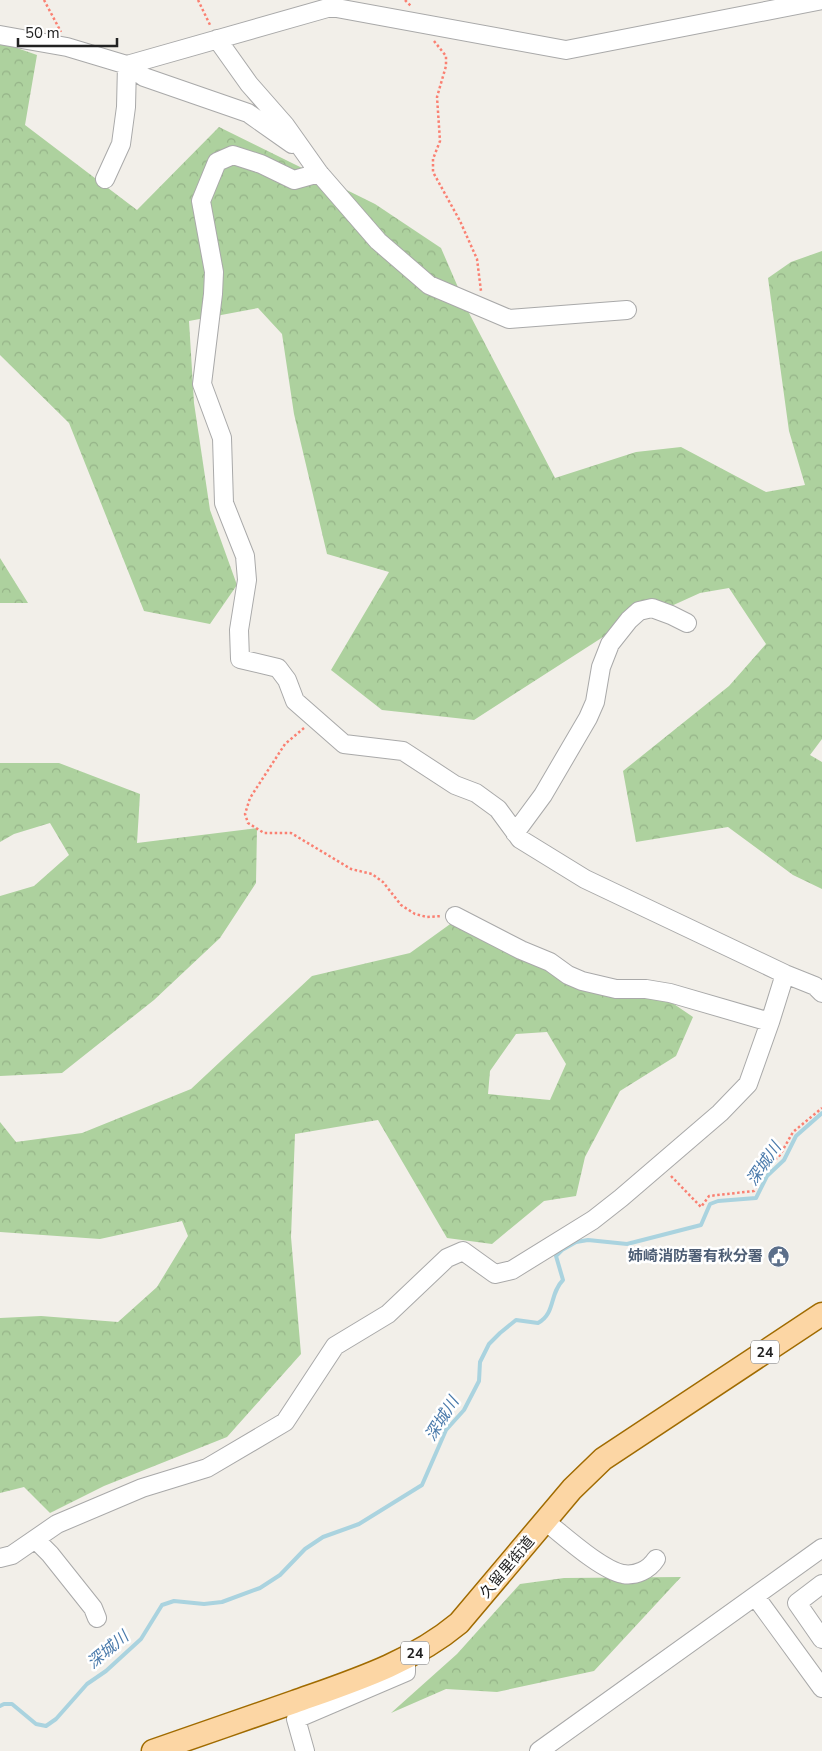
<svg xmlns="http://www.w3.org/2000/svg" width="822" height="1751" font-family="'Nunito Sans','Noto Sans JP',sans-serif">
	<defs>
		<pattern id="forest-crowns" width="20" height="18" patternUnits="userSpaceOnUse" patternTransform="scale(1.25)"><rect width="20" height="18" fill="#add19e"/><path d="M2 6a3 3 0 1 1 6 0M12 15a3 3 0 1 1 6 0" fill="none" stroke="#95b388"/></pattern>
	</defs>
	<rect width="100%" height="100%" fill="#f2efe9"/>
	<path fill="url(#forest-crowns)" fill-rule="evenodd" d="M 0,42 L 37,55 L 25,125 L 137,210 L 219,127 L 375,204 L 441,248 L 470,315 L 555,478 L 636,452 L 681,447 L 766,492 L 805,485 L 789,431 L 768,278 L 791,262 L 822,251 L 822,739 L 810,755 L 822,762 L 822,889 L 793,875 L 728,827 L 636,842 L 623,771 L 729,686 L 766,644 L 729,588 L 700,593 L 603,637 L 474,720 L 382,710 L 331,670 L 389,572 L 327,554 L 294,414 L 282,334 L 258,308 L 189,321 L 194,403 L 210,510 L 237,585 L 210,624 L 144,611 L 69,423 L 0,355 Z
		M 0,558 L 28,603 L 0,603 Z
		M 0,763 L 59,763 L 140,794 L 137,843 L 257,828 L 256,883 L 220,938 L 154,1000 L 62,1073 L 0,1076 L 0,896 L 34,886 L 69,855 L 50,823 L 14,834 L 0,842 Z
		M 453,922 L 568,982 L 668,1000 L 693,1017 L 676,1056 L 620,1091 L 585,1157 L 576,1196 L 544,1201 L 492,1244 L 447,1238 L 378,1120 L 295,1134 L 291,1237 L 301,1354 L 227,1437 L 104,1486 L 50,1513 L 24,1487 L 0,1493 L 0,1318 L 41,1316 L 118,1322 L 157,1287 L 188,1236 L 182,1221 L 100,1239 L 0,1232 L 0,1122 L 16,1142 L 82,1133 L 191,1089 L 312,976 L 410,953 ZM 547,1032 L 566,1064 L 550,1100 L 488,1094 L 490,1071 L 516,1034 Z
		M 681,1577 L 594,1671 L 497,1692 L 446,1689 L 391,1713 L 457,1654 L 520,1584 L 564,1578 Z"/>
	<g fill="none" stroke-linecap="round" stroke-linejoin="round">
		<path stroke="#aad3df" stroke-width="4" d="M 0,1706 L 4,1704 L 12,1704 L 36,1724 L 46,1726 L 56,1719 L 87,1684 L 106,1671 L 141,1639 L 162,1605 L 174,1601 L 204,1604 L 222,1602 L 260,1588 L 280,1575 L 305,1549 L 323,1537 L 359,1524 L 422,1485 L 446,1430 L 464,1410 L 479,1381 L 480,1362 L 489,1344 L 500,1333 L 516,1320 L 538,1323 C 556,1313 549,1294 563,1280 L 556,1256 L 562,1250 L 576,1242 L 588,1240 L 627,1244 L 701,1225 L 710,1204 L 718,1201 L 756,1198 L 767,1176 L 784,1160 L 796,1136 L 822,1113"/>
		<defs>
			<path id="minor" d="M 0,35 L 67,47 L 127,65 L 331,7 L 566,50 L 822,0
				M 217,39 L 249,84 L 285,125 L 319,173 L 378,241 L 429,285 L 509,319 L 627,310
				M 127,65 L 144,77 L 248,113 L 292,144
				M 319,173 L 294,180 L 261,164 L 233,155 L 217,162 L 201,201 L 214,272 L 213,294 L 202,384 L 222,438 L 224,503 L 245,556 L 247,580 L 239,630 L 240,659 L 278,668 L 287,680 L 295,701 L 344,744 L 403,751 L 455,785 L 476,793 L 498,809 L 520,839 L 585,879 L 785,974 L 815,986 L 822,993
				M 105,179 L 121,144 L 126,107 L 127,65
				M 515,833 L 543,795 L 588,718 L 595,702 L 601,667 L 610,644 L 629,620 L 639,611 L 652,608 L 671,615 L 687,623
				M 455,916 L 521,950 L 550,962 L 568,975 L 582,981 L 616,989 L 646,989 L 670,993 L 770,1022
				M 545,1521 C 563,1535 601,1570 623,1574 C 636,1576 649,1570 656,1559
				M 36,1540 L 50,1554 L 93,1608 L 97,1618
				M 0,1558 L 12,1555 L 57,1524 L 142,1488 L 207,1468 L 285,1422 L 335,1346 L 388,1314 L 447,1258 L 463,1251 L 495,1274 L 512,1270 L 593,1220 L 621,1198 L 720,1113 L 748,1084 L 770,1022 L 785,974
				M 822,1584 L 797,1603 L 822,1639
				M 755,1596 L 822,1688
				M 305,1751 L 296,1719 L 406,1672 L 406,1659
				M 539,1751 L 822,1548"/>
			<path id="major" d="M 153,1751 C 200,1735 247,1718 294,1702 C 353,1681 411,1663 459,1623 L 572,1489 L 603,1459 L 822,1314"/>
		</defs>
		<use href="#minor" stroke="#a9a9a9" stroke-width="20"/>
		<use href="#major" stroke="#a06b00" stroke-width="25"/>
		<path stroke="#fa8072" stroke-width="2.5" stroke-dasharray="2.5 2.5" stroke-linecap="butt" d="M 44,0 L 61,32
			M 198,0 L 211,27
			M 405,0 L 411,6
			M 434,41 L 446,56 L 446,66 L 437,97 L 440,141 L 433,159 L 433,172 L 460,221 L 477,259 L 481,291
			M 304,728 L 285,744 L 250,798 L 245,814 L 248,823 L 264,833 L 291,833 L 351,869 L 372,874 L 383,882 L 401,905 L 415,914 L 427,917 L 442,916
			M 671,1176 L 701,1207 L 709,1196 L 754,1191 L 763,1172 L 780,1155 L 793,1132 L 822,1108"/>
		<use href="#minor" stroke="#fff" stroke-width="18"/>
		<use href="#major" stroke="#fcd6a4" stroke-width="22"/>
	</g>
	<defs>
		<symbol id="civic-disc" viewBox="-11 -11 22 22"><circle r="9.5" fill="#5c6f8a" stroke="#fff"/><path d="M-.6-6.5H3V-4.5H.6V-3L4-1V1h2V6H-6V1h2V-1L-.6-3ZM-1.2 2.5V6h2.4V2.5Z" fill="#fff"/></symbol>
	</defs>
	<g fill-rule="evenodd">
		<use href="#civic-disc" x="766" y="1244" width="25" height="25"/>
	</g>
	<g text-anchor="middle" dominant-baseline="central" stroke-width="5" stroke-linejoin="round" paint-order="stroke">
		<g fill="#fff" stroke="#646464" stroke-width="1">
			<rect x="751" y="1340.5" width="28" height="23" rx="4"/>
			<rect x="401" y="1641.5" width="28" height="23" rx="4"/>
		</g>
		<g font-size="14" font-weight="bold" fill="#222">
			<text x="765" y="1352">24</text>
			<text x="415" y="1653">24</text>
		</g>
		<g font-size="15" font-weight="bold" fill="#4e5e75" stroke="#fff" text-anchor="end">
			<text x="763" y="1256">姉崎消防署有秋分署</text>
		</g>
		<g font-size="15" fill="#222" stroke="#fff">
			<text transform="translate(507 1567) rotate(-50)">久留里街道</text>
		</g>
		<g font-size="16" font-style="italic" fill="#4a7aab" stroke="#fff">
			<text transform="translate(764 1164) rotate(-56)">深城川</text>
			<text transform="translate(442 1419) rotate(-58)">深城川</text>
			<text transform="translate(108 1650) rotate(-40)">深城川</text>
		</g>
	</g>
	<path d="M18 38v8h99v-8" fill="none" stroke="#222222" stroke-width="2.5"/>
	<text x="25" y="38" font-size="15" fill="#222222" stroke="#ffffff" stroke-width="4" paint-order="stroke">50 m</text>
</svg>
